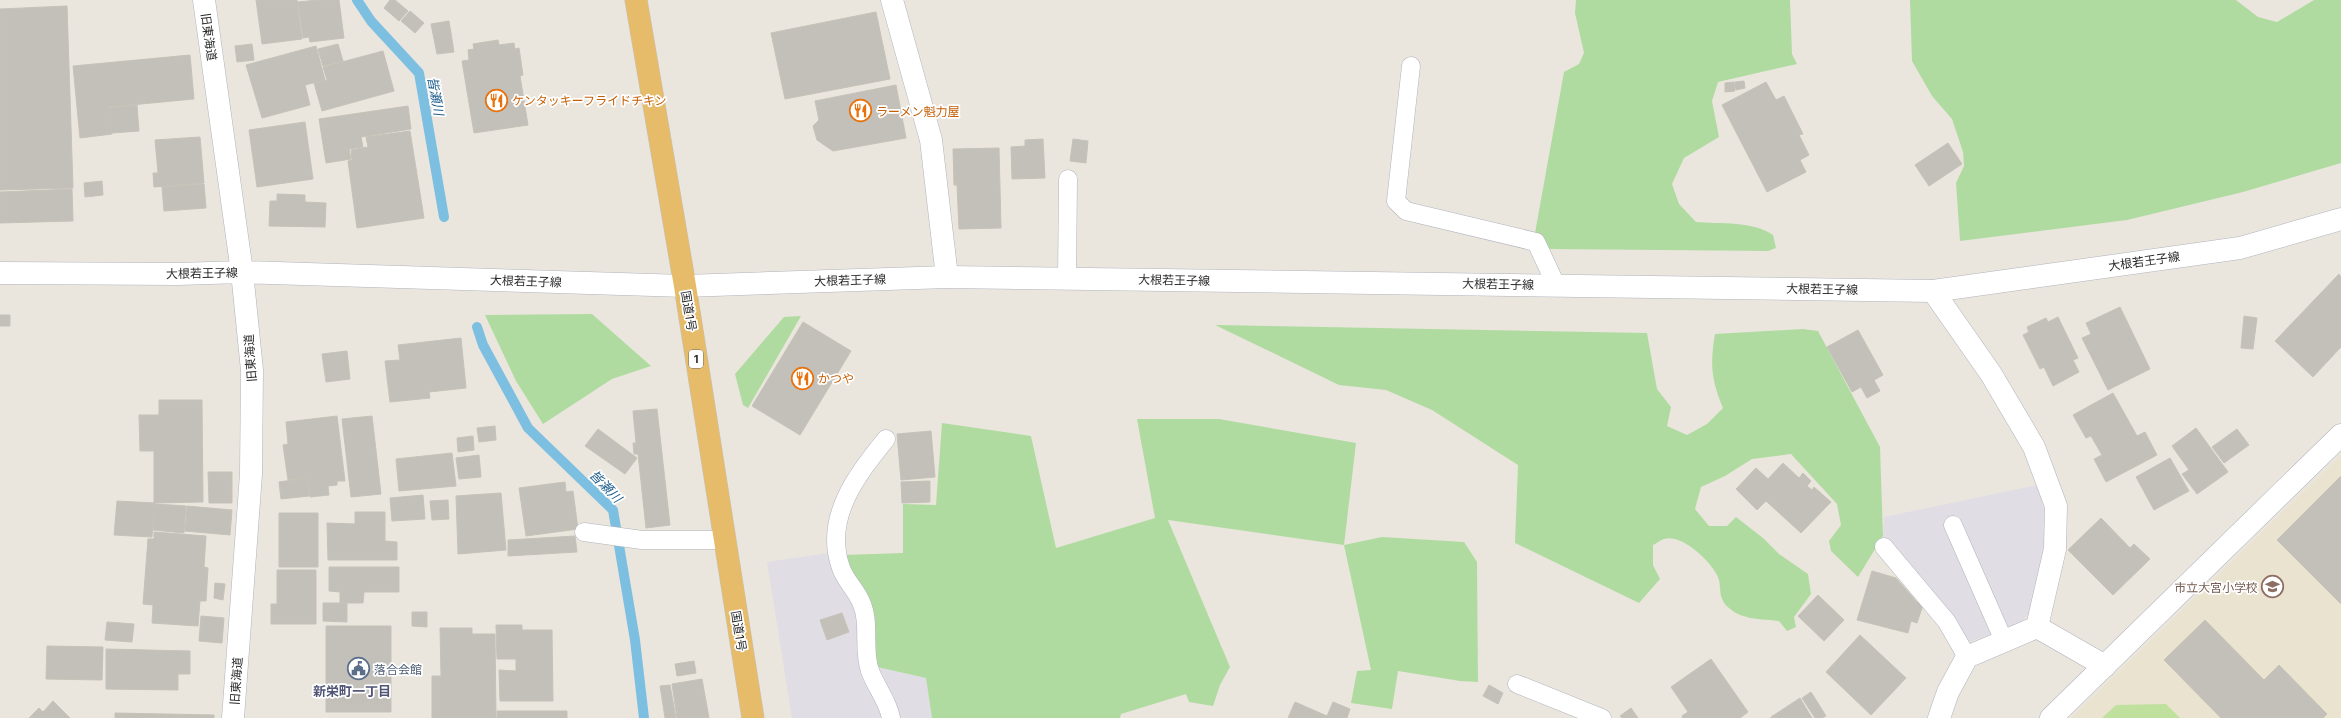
<svg xmlns="http://www.w3.org/2000/svg" width="2341" height="718" font-family="Inter,'Noto Sans JP',sans-serif">
	<rect width="100%" height="100%" fill="#eae6de"/>
	<path fill="#e0dde4" d="M 2038,485 L 2044,511 L 2045,545 L 2036,593 L 2029,614 L 2018,624 L 1967,643 L 1883,536 L 1884,517 Z
		M 829,553 L 856,606 L 873,666 L 926,678 L 932,718 L 792,718 L 767,562 Z"/>
	<path fill="#eae3cf" d="M 2341,455 L 2341,718 L 2071,718 Z"/>
	<path fill="#b0dba0" d="M 1576,0 L 1790,0 L 1792,54 L 1797,64 L 1718,82 L 1712,101 L 1719,137 L 1684,158 L 1672,184 L 1679,204 L 1696,222 C 1720,224 1753,221 1773,235 L 1776,248 L 1768,251 L 1550,249 L 1535,233 L 1564,72 L 1579,64 L 1584,53 L 1575,13 Z
		M 1910,0 L 2236,0 L 2258,17 L 2277,22 L 2314,0 L 2341,0 L 2341,163 L 2243,192 L 2127,220 L 1960,241 L 1956,183 L 1964,166 L 1963,152 L 1952,119 L 1932,96 L 1912,61 Z
		M 592,314 L 651,366 L 612,379 L 543,424 L 516,381 L 485,315 Z
		M 801,316 L 748,408 L 743,405 L 735,374 L 784,317 Z
		M 1215,325 L 1647,333 L 1657,389 L 1671,407 L 1667,426 L 1687,435 L 1707,424 L 1723,408 C 1711,380 1710,363 1715,334 L 1803,329 L 1818,331 L 1880,447 L 1883,536 L 1858,577 L 1831,551 L 1829,541 L 1841,525 L 1837,504 L 1791,454 L 1752,459 L 1725,476 L 1701,487 L 1695,509 L 1709,526 L 1727,526 L 1736,517 L 1763,538 L 1779,554 L 1808,574 L 1811,594 L 1794,617 L 1796,627 L 1787,631 L 1779,621 C 1762,619 1742,620 1729,608 C 1716,597 1723,586 1717,575 C 1709,560 1682,534 1664,539 C 1660,540 1656,544 1653,545 L 1653,565 L 1660,579 L 1639,603 L 1515,543 L 1518,465 L 1432,410 L 1386,390 L 1339,385 Z
		M 1137,419 L 1219,419 L 1356,443 L 1344,545 L 1382,537 L 1464,542 L 1477,562 L 1478,682 L 1460,681 L 1398,671 L 1392,709 L 1351,703 L 1357,671 L 1371,670 L 1344,545 L 1168,520 L 1230,667 L 1220,685 L 1213,706 L 1189,702 L 1186,694 L 1121,714 L 1120,718 L 932,718 L 926,678 L 873,666 L 843,555 L 903,553 L 903,504 L 936,505 L 942,423 L 1031,436 L 1056,548 L 1155,518 Z"/>
	<path fill="#bfe19d" d="M 2166,704 L 2180,718 L 2102,718 L 2116,705 Z"/>
	<g fill="none" stroke-linecap="round" stroke-linejoin="round">
		<path stroke="#7dbfe1" stroke-width="10" d="M 357,0 L 371,21 L 419,73 L 444,217
			M 477,327 L 483,345 L 528,428 L 613,510 L 635,640 L 644,718"/>
	</g>
	<path fill="#c3c0b9" stroke="#c6c2b8" d="M 256,0 L 297,0 L 302,39 L 262,44 Z
		M 318,0 L 339,0 L 344,38 L 310,42 L 309,37 L 303,38 L 298,2 Z
		M 390,0 L 395,0 L 408,11 L 399,21 L 384,8 Z
		M 67,6 L 73,188 L 0,190 L 0,9 Z
		M 410,11 L 424,23 L 415,33 L 401,21 Z
		M 876,12 L 890,79 L 785,99 L 771,33 Z
		M 449,21 L 454,52 L 437,54 L 431,24 Z
		M 498,40 L 499,45 L 514,43 L 515,49 L 519,48 L 523,75 L 520,76 L 528,125 L 474,133 L 462,61 L 469,60 L 468,50 L 474,49 L 473,44 Z
		M 252,44 L 254,60 L 237,62 L 235,46 Z
		M 338,44 L 343,61 L 323,66 L 318,49 Z
		M 316,46 L 325,80 L 305,85 L 310,105 L 262,118 L 246,65 Z
		M 383,51 L 394,91 L 322,111 L 314,83 L 327,80 L 323,67 Z
		M 190,55 L 194,99 L 109,107 L 112,134 L 80,138 L 73,66 Z
		M 1744,81 L 1745,88 L 1736,90 L 1735,82 Z
		M 1734,82 L 1735,91 L 1725,92 L 1725,83 Z
		M 1766,82 L 1776,100 L 1784,96 L 1803,134 L 1799,135 L 1809,155 L 1800,160 L 1806,172 L 1767,192 L 1722,105 Z
		M 896,85 L 906,138 L 833,151 L 817,140 L 813,126 L 819,120 L 815,101 Z
		M 137,105 L 139,131 L 112,133 L 109,108 Z
		M 408,106 L 411,129 L 361,137 L 363,147 L 349,149 L 351,159 L 326,163 L 319,119 Z
		M 305,122 L 313,179 L 257,187 L 249,130 Z
		M 410,131 L 424,218 L 357,228 L 348,161 L 352,160 L 351,150 L 368,147 L 366,137 Z
		M 200,137 L 204,183 L 154,187 L 153,173 L 158,173 L 155,140 Z
		M 1043,139 L 1045,178 L 1012,179 L 1011,147 L 1025,146 L 1025,140 Z
		M 1073,139 L 1088,141 L 1086,163 L 1070,161 Z
		M 1948,143 L 1962,164 L 1929,186 L 1915,165 Z
		M 999,148 L 1001,228 L 959,229 L 957,185 L 954,185 L 953,149 Z
		M 102,181 L 103,195 L 85,197 L 84,183 Z
		M 204,184 L 206,208 L 164,211 L 162,187 Z
		M 72,189 L 73,221 L 0,223 L 0,192 Z
		M 277,194 L 305,195 L 305,202 L 326,203 L 325,227 L 269,226 L 270,201 L 277,201 Z
		M 2339,274 L 2341,277 L 2341,347 L 2313,377 L 2275,341 Z
		M 2120,307 L 2150,369 L 2108,390 L 2082,338 L 2091,334 L 2086,323 Z
		M 0,315 L 10,315 L 10,326 L 0,326 Z
		M 2244,316 L 2257,318 L 2253,349 L 2241,348 Z
		M 2058,317 L 2078,358 L 2073,360 L 2079,372 L 2053,386 L 2044,367 L 2040,369 L 2023,335 L 2029,332 L 2027,327 L 2046,318 L 2048,322 Z
		M 803,322 L 851,351 L 800,435 L 752,406 Z
		M 1858,330 L 1883,375 L 1874,380 L 1880,391 L 1867,398 L 1861,387 L 1852,392 L 1827,347 Z
		M 461,338 L 466,388 L 429,392 L 430,398 L 390,402 L 385,361 L 400,360 L 398,345 Z
		M 347,351 L 350,379 L 326,382 L 322,354 Z
		M 2113,393 L 2137,436 L 2145,432 L 2157,455 L 2106,482 L 2094,459 L 2102,455 L 2091,436 L 2086,438 L 2073,415 Z
		M 159,400 L 202,400 L 203,502 L 154,503 L 154,451 L 140,451 L 139,415 L 159,415 Z
		M 657,409 L 670,525 L 646,528 L 638,454 L 634,454 L 633,443 L 636,443 L 633,411 Z
		M 337,416 L 345,481 L 337,481 L 337,485 L 328,486 L 329,495 L 310,497 L 307,478 L 288,480 L 283,445 L 288,444 L 286,422 Z
		M 372,416 L 381,494 L 351,497 L 342,419 Z
		M 495,426 L 496,440 L 479,442 L 477,428 Z
		M 2196,428 L 2228,472 L 2197,494 L 2182,474 L 2189,470 L 2172,446 Z
		M 598,429 L 637,458 L 625,474 L 585,446 Z
		M 2237,429 L 2249,445 L 2224,463 L 2212,447 Z
		M 931,431 L 935,477 L 901,480 L 897,434 Z
		M 473,436 L 474,450 L 458,452 L 457,438 Z
		M 452,453 L 456,486 L 399,491 L 396,459 Z
		M 479,455 L 481,477 L 459,479 L 456,458 Z
		M 2170,458 L 2189,491 L 2154,510 L 2136,477 Z
		M 1783,463 L 1799,478 L 1803,473 L 1811,481 L 1807,486 L 1812,490 L 1814,487 L 1831,502 L 1801,533 L 1766,501 L 1757,510 L 1736,489 L 1756,468 L 1768,479 Z
		M 208,472 L 232,472 L 232,503 L 209,503 Z
		M 2341,476 L 2341,604 L 2277,540 Z
		M 307,478 L 309,496 L 281,499 L 279,482 Z
		M 930,481 L 930,502 L 902,503 L 901,482 Z
		M 565,482 L 566,492 L 573,491 L 578,529 L 526,536 L 519,488 Z
		M 501,493 L 506,550 L 458,554 L 456,496 Z
		M 423,495 L 425,519 L 392,521 L 390,498 Z
		M 448,500 L 449,519 L 432,520 L 430,501 Z
		M 117,501 L 155,503 L 152,537 L 114,535 Z
		M 155,504 L 186,506 L 184,533 L 153,530 Z
		M 187,506 L 232,510 L 230,535 L 185,531 Z
		M 355,512 L 385,512 L 385,541 L 397,542 L 397,560 L 328,560 L 327,523 L 355,524 Z
		M 279,513 L 318,513 L 318,567 L 279,567 Z
		M 2101,518 L 2130,548 L 2134,544 L 2150,559 L 2113,595 L 2068,550 Z
		M 154,532 L 206,536 L 204,567 L 208,568 L 206,601 L 200,601 L 198,626 L 152,623 L 153,605 L 143,604 L 148,539 L 154,539 Z
		M 575,536 L 577,552 L 508,556 L 508,540 Z
		M 329,567 L 399,567 L 399,592 L 364,592 L 363,603 L 340,603 L 340,592 L 329,591 Z
		M 277,570 L 316,570 L 316,624 L 271,624 L 271,604 L 277,604 Z
		M 1872,571 L 1896,578 L 1917,602 L 1923,605 L 1917,623 L 1911,621 L 1908,633 L 1857,620 Z
		M 215,583 L 225,584 L 223,600 L 214,598 Z
		M 1818,595 L 1844,620 L 1824,641 L 1798,616 Z
		M 323,603 L 347,603 L 347,622 L 323,621 Z
		M 412,612 L 427,612 L 427,627 L 412,626 Z
		M 842,613 L 849,632 L 827,640 L 820,620 Z
		M 201,616 L 224,618 L 222,643 L 199,641 Z
		M 2205,620 L 2264,680 L 2279,665 L 2327,714 L 2323,718 L 2221,718 L 2164,660 Z
		M 107,622 L 134,624 L 132,642 L 105,640 Z
		M 496,625 L 522,625 L 522,630 L 552,630 L 553,701 L 500,701 L 499,670 L 516,671 L 516,659 L 497,659 Z
		M 326,626 L 391,626 L 391,712 L 326,712 Z
		M 440,628 L 472,628 L 472,634 L 495,634 L 496,718 L 432,718 L 432,676 L 441,676 Z
		M 1860,635 L 1906,678 L 1871,715 L 1826,672 Z
		M 47,646 L 103,647 L 102,680 L 46,679 Z
		M 106,649 L 190,651 L 190,674 L 178,674 L 178,690 L 106,689 Z
		M 1711,659 L 1748,712 L 1740,718 L 1683,718 L 1682,716 L 1688,712 L 1671,687 Z
		M 694,661 L 696,673 L 677,676 L 675,664 Z
		M 702,679 L 709,718 L 677,718 L 672,684 Z
		M 670,685 L 676,718 L 665,718 L 660,686 Z
		M 1489,685 L 1503,693 L 1498,704 L 1483,696 Z
		M 1811,692 L 1826,716 L 1822,718 L 1815,718 L 1802,698 Z
		M 1800,698 L 1812,718 L 1771,718 L 1771,717 Z
		M 53,701 L 70,718 L 29,718 L 39,708 L 43,712 Z
		M 1295,702 L 1327,716 L 1333,702 L 1350,709 L 1347,718 L 1288,718 Z
		M 1631,708 L 1638,718 L 1622,718 L 1620,716 Z
		M 497,711 L 567,711 L 567,718 L 497,718 Z
		M 115,713 L 214,715 L 214,718 L 115,718 Z"/>
	<g fill="none" stroke-linecap="round" stroke-linejoin="round">
		<defs>
			<path id="service" d="M 1411,66 L 1396,201 L 1406,211 L 1536,242 L 1556,285
				M 1067,278 L 1068,179
				M 886,439 C 857,475 823,518 841,568 C 845,580 856,590 861,602 C 871,624 862,648 870,671 C 876,687 888,701 891,718
				M 1953,525 L 2004,641
				M 584,532 L 642,540 L 725,540
				M 1884,547 L 1947,622 L 1967,657
				M 1517,684 L 1602,718"/>
			<path id="minor" d="M 892,0 L 931,140 L 947,277
				M 1933,291 L 1991,374 L 2034,447 L 2056,506 L 2055,549 L 2037,627 L 1967,657 L 1948,692 L 1939,718
				M 2037,627 L 2105,666
				M 2051,718 L 2341,435"/>
			<path id="tertiary" d="M 204,0 L 242,272 L 252,370 L 251,474 L 233,718
				M 0,273 L 178,274 L 242,272 L 685,286 L 947,277 L 1933,291 L 2240,248 L 2341,219"/>
			<path id="trunk" d="M 636,0 L 685,286 L 753,718"/>
		</defs>
		<use href="#service" stroke="#b1b3bc" stroke-width="19"/>
		<use href="#minor" stroke="#b1b3bc" stroke-width="23"/>
		<use href="#tertiary" stroke="#b1b3bc" stroke-width="23"/>
		<use href="#trunk" stroke="#c3c3c3" stroke-width="23"/>
		<use href="#service" stroke="#fff" stroke-width="18"/>
		<use href="#minor" stroke="#fff" stroke-width="22"/>
		<use href="#tertiary" stroke="#fff" stroke-width="22"/>
		<use href="#trunk" stroke="#e6bc6a" stroke-width="22"/>
	</g>
	<defs>
		<symbol id="restaurant-ring" viewBox="-11 -11 22 22"><circle r="9.5" fill="#fff" stroke="#e8710a" stroke-width="1.5"/><path d="M-5-6h1v4h1v-4h1v4h1v-4h1v5L-1.5 .5V6h-2V.5L-5-1ZM5-6V6H3V1.5H1.5Q1.5-4 5-6Z" fill="#e8710a"/></symbol>
		<symbol id="school-ring" viewBox="-11 -11 22 22"><circle r="9.5" fill="#fff" stroke="#8d6e63" stroke-width="1.5"/><path d="M0-5L7-2L0 1L-7-2ZM-4 1L0 2.5L4 1V4Q0 6-4 4Z" fill="#8d6e63"/></symbol>
		<symbol id="civic-ring" viewBox="-11 -11 22 22"><circle r="9.5" fill="#fff" stroke="#5c6f8a" stroke-width="1.5"/><path d="M-.6-6.5H3V-4.5H.6V-3L4-1V1h2V6H-6V1h2V-1L-.6-3ZM-1.2 2.5V6h2.4V2.5Z" fill="#5c6f8a"/></symbol>
	</defs>
	<g fill-rule="evenodd">
		<use href="#restaurant-ring" x="484" y="88" width="25" height="25"/>
		<use href="#restaurant-ring" x="848" y="98" width="25" height="25"/>
		<use href="#restaurant-ring" x="790" y="366" width="25" height="25"/>
		<use href="#school-ring" x="2260" y="574" width="25" height="25"/>
		<use href="#civic-ring" x="346" y="656" width="25" height="25"/>
	</g>
	<g text-anchor="middle" dominant-baseline="central" stroke-width="3.5" stroke-linejoin="round" paint-order="stroke">
		<rect fill="#fff" stroke="#6a6a6a" stroke-width="1" x="689" y="350" width="14" height="18" rx="3"/>
		<g font-size="11" font-weight="bold" fill="#2a2a2a">
			<text x="696" y="359">1</text>
		</g>
		<g font-size="12" fill="#2a2a2a" stroke="#fff">
			<text transform="translate(209 37) rotate(82)">旧東海道</text>
			<text transform="translate(2144 261) rotate(-8)">大根若王子線</text>
			<text transform="translate(202 273) rotate(-1)">大根若王子線</text>
			<text transform="translate(850 280) rotate(-2)">大根若王子線</text>
			<text transform="translate(1174 280) rotate(1)">大根若王子線</text>
			<text transform="translate(526 281) rotate(2)">大根若王子線</text>
			<text transform="translate(1498 284) rotate(1)">大根若王子線</text>
			<text transform="translate(1822 289) rotate(1)">大根若王子線</text>
			<text transform="translate(689 311) rotate(81)">国道1号</text>
			<text transform="translate(250 358) rotate(-94)">旧東海道</text>
			<text transform="translate(739 631) rotate(81)">国道1号</text>
			<text transform="translate(236 681) rotate(-86)">旧東海道</text>
		</g>
		<g font-size="12" fill="#c56008" stroke="#fff" text-anchor="start">
			<text x="512" y="100">ケンタッキーフライドチキン</text>
			<text x="876" y="111">ラーメン魁力屋</text>
			<text x="818" y="378">かつや</text>
		</g>
		<g font-size="12" fill="#785e54" stroke="#fff" text-anchor="end">
			<text x="2258" y="587">市立大宮小学校</text>
		</g>
		<g font-size="12" fill="#4e5e75" stroke="#fff" text-anchor="start">
			<text x="374" y="669">落合会館</text>
		</g>
		<g font-size="13" font-style="italic" fill="#1d5d8b" stroke="#fff">
			<text transform="translate(436 96) rotate(80)">皆瀬川</text>
			<text transform="translate(606 486) rotate(46)">皆瀬川</text>
		</g>
		<g font-size="13" font-weight="bold" fill="#505475" stroke="#fff">
			<text x="352" y="691">新栄町一丁目</text>
		</g>
	</g>
</svg>
